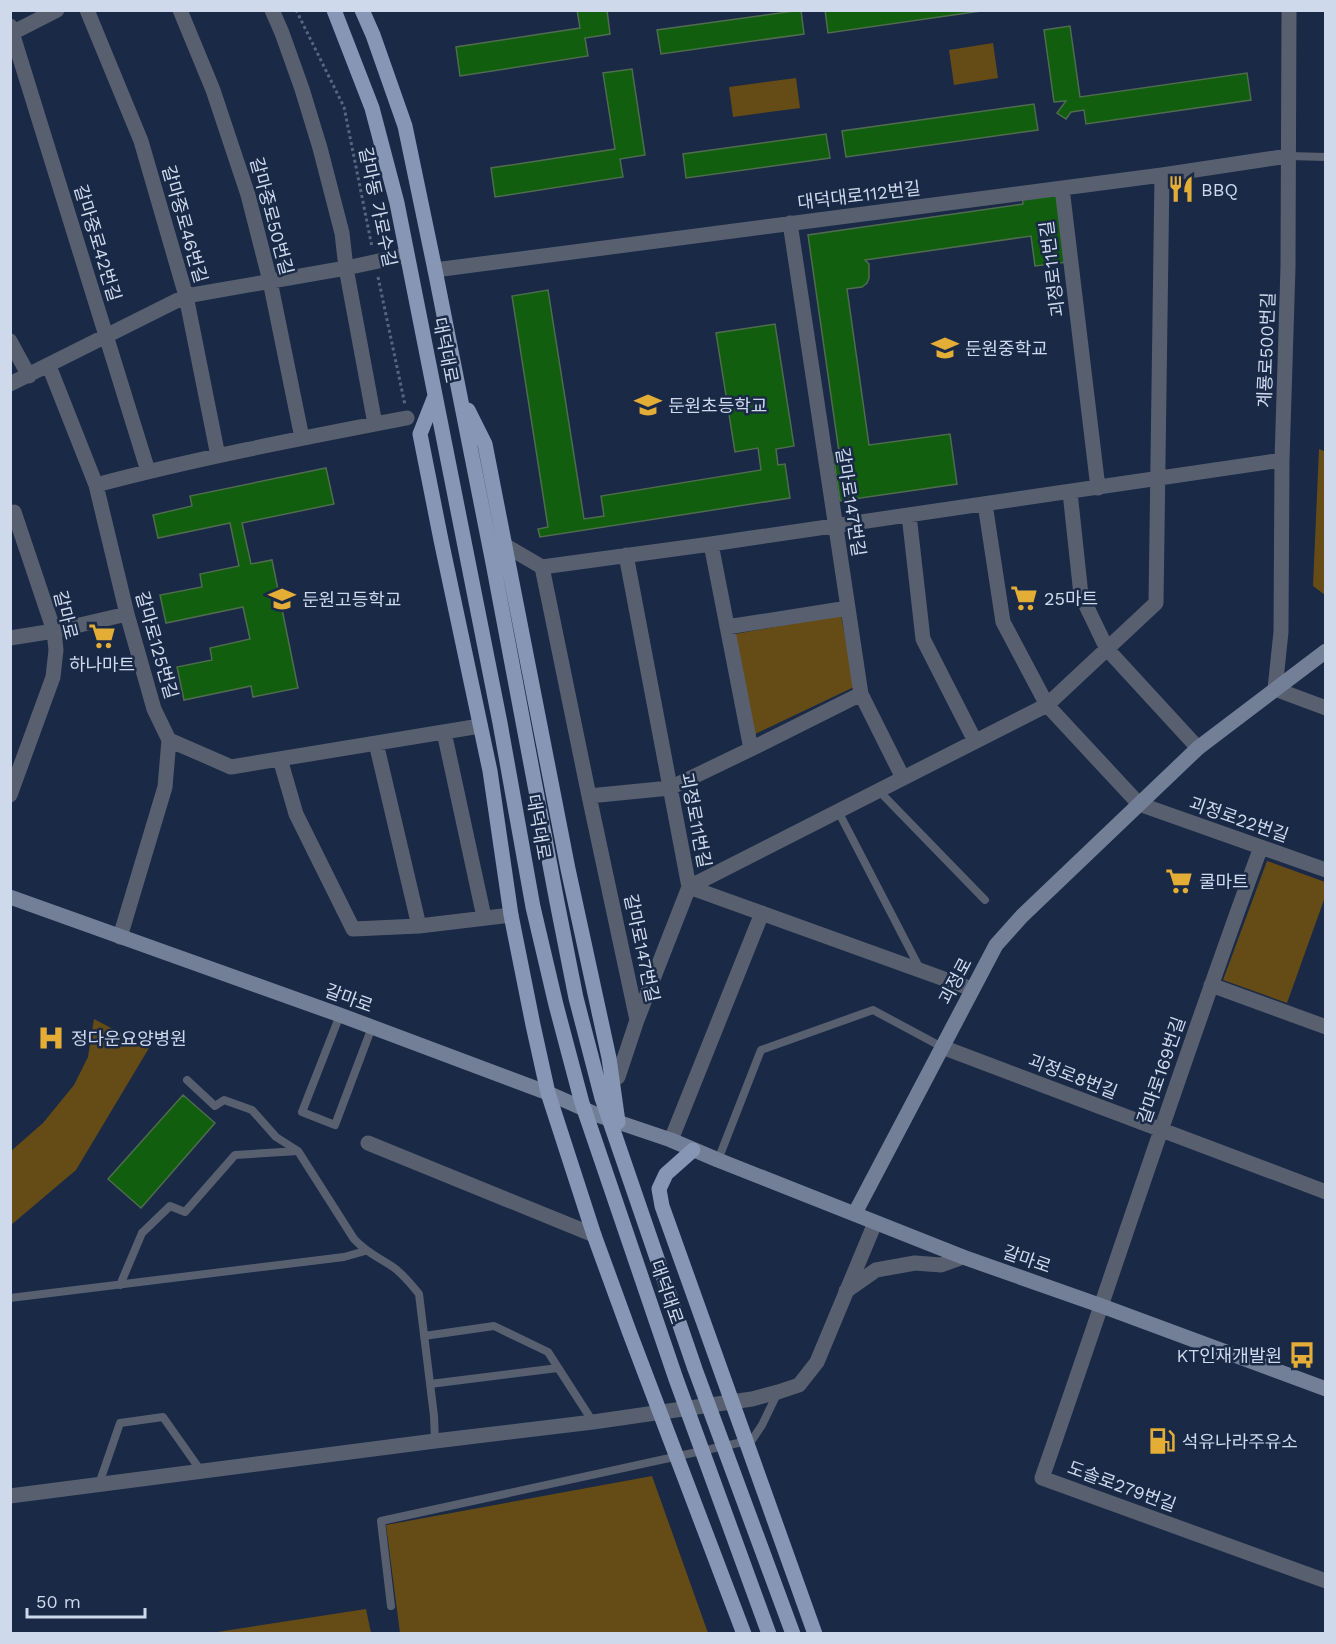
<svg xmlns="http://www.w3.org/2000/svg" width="1336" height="1644" font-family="'Work Sans','Noto Sans KR',sans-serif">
	<rect width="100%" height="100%" fill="#1a2946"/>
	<path fill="#654c17" d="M 993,43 L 998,78 L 954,85 L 949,50 Z
		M 796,78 L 800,108 L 733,117 L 729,87 Z
		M 1319,449 L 1326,452 L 1325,595 L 1313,586 Z
		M 841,615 L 854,687 L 753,735 L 735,634 Z
		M 1267,861 L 1325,882 L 1325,897 L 1287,1003 L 1223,980 Z
		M 94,1019 L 149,1048 L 76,1170 L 11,1225 L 11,1151 L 43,1123 L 74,1085 L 88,1057 Z
		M 652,1476 L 708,1633 L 400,1633 L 386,1525 Z
		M 366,1609 L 371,1633 L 211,1633 Z"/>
	<path fill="#105e0e" stroke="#506c4e" stroke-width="1.5" d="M 577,10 L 607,10 L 610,34 L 585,38 L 588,56 L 460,76 L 456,47 L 580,28 Z
		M 801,10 L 804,34 L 661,54 L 657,30 Z
		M 825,10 L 988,10 L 828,33 Z
		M 1070,26 L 1080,97 L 1247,73 L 1251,100 L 1086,124 L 1084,110 L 1071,112 L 1066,119 L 1057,113 L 1066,101 L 1054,102 L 1044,30 Z
		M 632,69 L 645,155 L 620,159 L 623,177 L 495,197 L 491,168 L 615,149 L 603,73 Z
		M 1034,104 L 1038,130 L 846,157 L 842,131 Z
		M 826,134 L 830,158 L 686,178 L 683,154 Z
		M 1057,190 L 1067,262 L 1035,266 L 1031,236 L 865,260 L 869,264 L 869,278 L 867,283 L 862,287 L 847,289 L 869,445 L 950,434 L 957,484 L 840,501 L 833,453 L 839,452 L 808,235 L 1023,204 L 1022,196 Z
		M 548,290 L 584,519 L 604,516 L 601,496 L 761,470 L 758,448 L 735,452 L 716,333 L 775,324 L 794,446 L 776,449 L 778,465 L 785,464 L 790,498 L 540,537 L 538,529 L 548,527 L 512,296 Z
		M 326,468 L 334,504 L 242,523 L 251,564 L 272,560 L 298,688 L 253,697 L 251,686 L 184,700 L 177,667 L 212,660 L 210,648 L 250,639 L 243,607 L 166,623 L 160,595 L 202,587 L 200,574 L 239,566 L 230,523 L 158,538 L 153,515 L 192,506 L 190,496 Z
		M 183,1095 L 215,1123 L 141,1208 L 108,1179 Z"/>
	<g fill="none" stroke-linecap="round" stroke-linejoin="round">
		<path stroke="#58657f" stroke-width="3" stroke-dasharray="3 3" stroke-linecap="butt" d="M 296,10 L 344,107 L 372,247
			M 378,277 L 405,405"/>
		<path stroke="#58606f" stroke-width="8" d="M 1288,156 L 1326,157
			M 879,791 L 985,900
			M 838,811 L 919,967
			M 340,1015 L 302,1112 L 335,1125 L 372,1027
			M 187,1080 L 215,1106 L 224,1100 L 252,1110 L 276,1137 L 298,1151
			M 718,1160 L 761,1050 L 873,1010 L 942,1047
			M 120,1285 L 142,1233 L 170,1206 L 185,1212 L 235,1155 L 298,1151 L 354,1239 C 368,1254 377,1256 393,1267 C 403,1274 411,1284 419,1294 L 434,1416 L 435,1441
			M 10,1298 L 344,1257 L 365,1251
			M 424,1336 L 494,1326 L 548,1352 L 593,1422
			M 430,1384 L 558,1368
			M 99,1484 L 120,1423 L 163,1417 L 201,1471
			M 391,1606 L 381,1521 L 752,1440 L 762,1425 L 777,1394"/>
		<path stroke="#58606f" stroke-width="15" d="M 87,10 L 141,141 L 186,296 L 218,456
			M 180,10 L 213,90 L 248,195 L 270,281 L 302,438
			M 272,10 L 282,33 L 302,89 L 320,148 L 342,233 L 346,268 L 375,424
			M 1289,10 L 1288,267 L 1282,460 L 1281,632 L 1275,689 L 1326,708
			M 10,26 L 148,471
			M 10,34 L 57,10
			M 1062,188 L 1098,488
			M 790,223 L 861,694 L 903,778
			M 435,270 L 1162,175 L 1288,156
			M 10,341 L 29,376
			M 49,366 L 96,485 L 127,614 L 154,709 L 169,740 L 165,787 L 120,937
			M 10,384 L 186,296 L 346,268 L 407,255
			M 96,485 C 198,458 303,438 407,418
			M 1070,492 L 1081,595 L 1107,649 L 1198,748
			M 985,504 L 1003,622 L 1047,705 L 1139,804 L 1326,870
			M 909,515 L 923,639 L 975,741
			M 711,544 L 751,749
			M 506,546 L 542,567 L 711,544 L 1282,460
			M 626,555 L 689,887 L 972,989
			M 542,567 L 589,796 L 637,1020
			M 727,627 L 848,608
			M 10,638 L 54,631 L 127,614
			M 444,732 L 484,917
			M 169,740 L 231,767 L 480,726
			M 376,743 L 419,926
			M 280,759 L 296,814 L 353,929 L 419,926 L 511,915
			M 10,795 L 53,677 L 56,650 L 54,631 L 14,512
			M 589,796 L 670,788 L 751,749 L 861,694
			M 1261,847 C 1184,1056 1115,1268 1042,1478 L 1326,1581
			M 1211,985 L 1326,1027
			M 942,1047 L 1326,1192
			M 618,1077 L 637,1020 L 689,887 L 1047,705 L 1156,603 L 1162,175
			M 671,1140 L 762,913
			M 368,1143 L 594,1235
			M 846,1291 L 876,1270 L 915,1263 L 941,1265 L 963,1257
			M 10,1496 L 435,1441 L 593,1422 L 752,1399 L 778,1392 L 799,1385 L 817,1362 L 875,1223"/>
		<path stroke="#727f96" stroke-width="15" d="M 10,897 L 340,1015 L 548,1093 L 600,1116 L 671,1140 L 718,1160 L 963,1257 L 1102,1306 L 1326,1389
			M 855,1213 L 996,945 L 1022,916 L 1198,748 L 1326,651"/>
		<path stroke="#8696b4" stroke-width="15" d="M 334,10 L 372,108 L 397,203 L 500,723 L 533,907 L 556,1005 L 582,1103 L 676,1379 L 769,1634
			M 362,10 L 373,35 L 405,126 L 435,270 L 493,563 L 557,902 L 576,998 L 602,1098 L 695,1369 L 793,1634
			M 435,396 L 420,434 L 441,540 L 490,771 L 511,915 L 533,1025 L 548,1093 L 594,1235 L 629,1331 L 744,1634
			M 468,410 L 485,444 L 568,869 L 609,1058 L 618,1122
			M 693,1150 L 666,1174 L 659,1189 L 662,1206 L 815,1634"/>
	</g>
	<defs>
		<symbol id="restaurant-bare" viewBox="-9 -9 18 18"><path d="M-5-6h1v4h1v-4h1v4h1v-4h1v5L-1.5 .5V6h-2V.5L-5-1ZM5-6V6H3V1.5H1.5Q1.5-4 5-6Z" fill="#e4ad35" stroke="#1a2946" stroke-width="2.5" paint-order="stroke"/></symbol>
		<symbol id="school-bare" viewBox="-9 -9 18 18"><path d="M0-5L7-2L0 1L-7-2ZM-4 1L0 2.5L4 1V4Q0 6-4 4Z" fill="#e4ad35" stroke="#1a2946" stroke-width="2.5" paint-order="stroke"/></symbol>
		<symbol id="supermarket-bare" viewBox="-9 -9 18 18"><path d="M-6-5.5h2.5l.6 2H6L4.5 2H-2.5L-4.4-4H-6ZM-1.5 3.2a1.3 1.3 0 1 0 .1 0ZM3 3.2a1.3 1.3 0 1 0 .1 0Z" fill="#e4ad35" stroke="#1a2946" stroke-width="2.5" paint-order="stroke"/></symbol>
		<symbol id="hospital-bare" viewBox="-9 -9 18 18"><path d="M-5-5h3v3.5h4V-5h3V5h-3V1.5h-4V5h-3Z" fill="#e4ad35" stroke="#1a2946" stroke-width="2.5" paint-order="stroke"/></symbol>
		<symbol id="bus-bare" viewBox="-9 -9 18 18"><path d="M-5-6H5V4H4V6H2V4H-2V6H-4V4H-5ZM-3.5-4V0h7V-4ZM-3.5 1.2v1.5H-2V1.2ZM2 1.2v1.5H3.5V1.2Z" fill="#e4ad35" stroke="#1a2946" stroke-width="2.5" paint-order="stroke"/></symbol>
		<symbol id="fuel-bare" viewBox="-9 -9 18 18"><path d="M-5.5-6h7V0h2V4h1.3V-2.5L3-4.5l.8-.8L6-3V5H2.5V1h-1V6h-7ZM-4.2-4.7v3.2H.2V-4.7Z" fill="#e4ad35" stroke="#1a2946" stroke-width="2.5" paint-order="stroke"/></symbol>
	</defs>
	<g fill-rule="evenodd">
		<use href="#restaurant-bare" x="1162" y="170" width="38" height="38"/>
		<use href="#school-bare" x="926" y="329" width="38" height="38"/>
		<use href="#school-bare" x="629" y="386" width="38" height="38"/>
		<use href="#supermarket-bare" x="1005" y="579" width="38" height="38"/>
		<use href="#school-bare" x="263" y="580" width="38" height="38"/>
		<use href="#supermarket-bare" x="83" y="617" width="38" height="38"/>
		<use href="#supermarket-bare" x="1160" y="862" width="38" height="38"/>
		<use href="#hospital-bare" x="32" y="1019" width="38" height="38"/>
		<use href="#bus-bare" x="1283" y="1336" width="38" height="38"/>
		<use href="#fuel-bare" x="1143" y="1422" width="38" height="38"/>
	</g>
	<g text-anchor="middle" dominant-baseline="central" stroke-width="5" stroke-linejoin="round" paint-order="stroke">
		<g font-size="18" fill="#ced9ec" stroke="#1a2946" text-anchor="start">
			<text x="1201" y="189">BBQ</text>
			<text x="965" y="348">둔원중학교</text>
			<text x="668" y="405">둔원초등학교</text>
			<text x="1044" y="598">25마트</text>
			<text x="302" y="599">둔원고등학교</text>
			<text x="102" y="664" text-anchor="middle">하나마트</text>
			<text x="1199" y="881">쿨마트</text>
			<text x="71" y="1038">정다운요양병원</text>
			<text x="1282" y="1355" text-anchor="end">KT인재개발원</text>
			<text x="1182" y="1441">석유나라주유소</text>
		</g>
		<g font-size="18" fill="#ced9ec" stroke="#1a2946">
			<text transform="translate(859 195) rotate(-7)">대덕대로112번길</text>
			<text transform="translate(378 207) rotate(78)">갈마동 가로수길</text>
			<text transform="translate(272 216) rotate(75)">갈마중로50번길</text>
			<text transform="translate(185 224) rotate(74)">갈마중로46번길</text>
			<text transform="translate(98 243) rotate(73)">갈마중로42번길</text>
			<text transform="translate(1052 269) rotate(-97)">괴정로11번길</text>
			<text transform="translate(446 350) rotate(79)">대덕대로</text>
			<text transform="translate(1266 350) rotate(-88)">계룡로500번길</text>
			<text transform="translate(851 502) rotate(81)">갈마로147번길</text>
			<text transform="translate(66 615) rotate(76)">갈마로</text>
			<text transform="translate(157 645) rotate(74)">갈마로125번길</text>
			<text transform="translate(1239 819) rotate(19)">괴정로22번길</text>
			<text transform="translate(696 820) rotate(79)">괴정로11번길</text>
			<text transform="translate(539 827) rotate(80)">대덕대로</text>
			<text transform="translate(642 948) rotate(78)">갈마로147번길</text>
			<text transform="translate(955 981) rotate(-62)">괴정로</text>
			<text transform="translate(349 998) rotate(20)">갈마로</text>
			<text transform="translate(1161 1070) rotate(-71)">갈마로169번길</text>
			<text transform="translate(1073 1076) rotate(21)">괴정로8번길</text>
			<text transform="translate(1027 1259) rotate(19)">갈마로</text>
			<text transform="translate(667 1292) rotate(71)">대덕대로</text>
			<text transform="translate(1122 1486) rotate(20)">도솔로279번길</text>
		</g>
	</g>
	<rect width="1336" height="1644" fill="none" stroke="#ced9ec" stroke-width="24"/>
	<path d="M27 1608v9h118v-9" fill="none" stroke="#ced9ec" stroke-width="3"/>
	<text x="36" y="1608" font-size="18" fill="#ced9ec" stroke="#1a2946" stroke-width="4.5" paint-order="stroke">50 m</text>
</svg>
